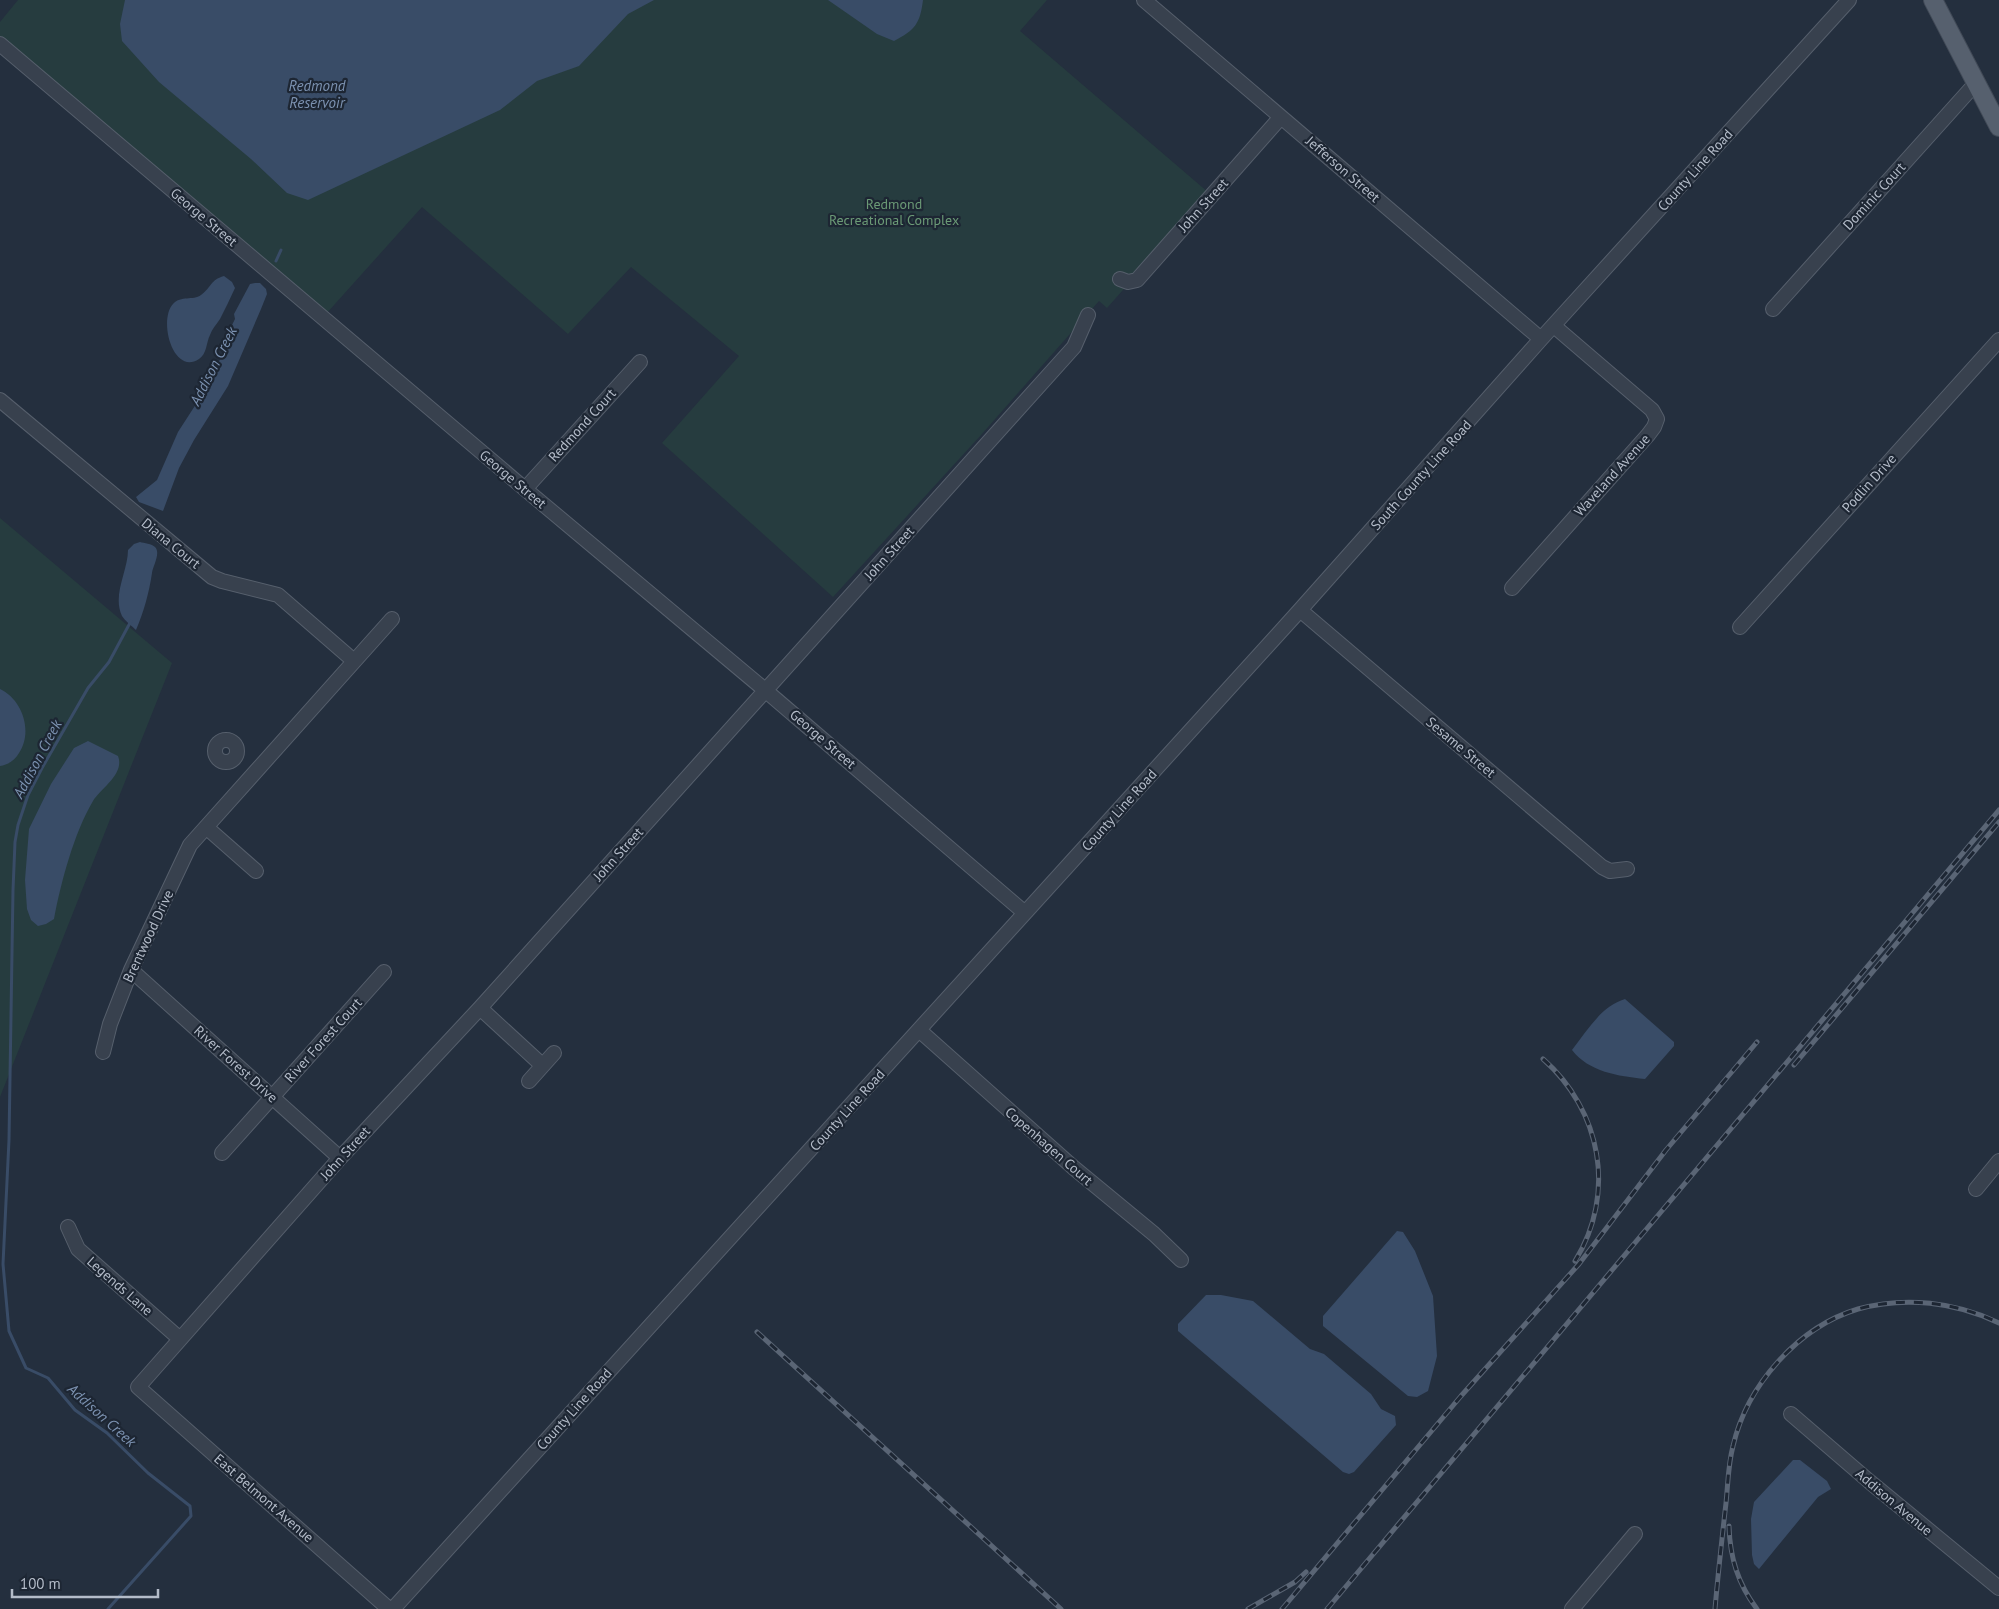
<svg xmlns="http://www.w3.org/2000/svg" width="1999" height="1609" font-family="'PT Sans',sans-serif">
	<rect width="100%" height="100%" fill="#242f3e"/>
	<path fill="#263c3f" d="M 18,0 L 1047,0 L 1020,31 L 1209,193 L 1107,308 L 1099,301 L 981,435 L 833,597 L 662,443 L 739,356 L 631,267 L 568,334 L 422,207 L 326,314 L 0,37 L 0,22 Z
		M 0,518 L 172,663 L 0,1097 Z"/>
	<path fill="#394c67" d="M 125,0 L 654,0 L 628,14 L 579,66 L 537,81 L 500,110 L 308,200 L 287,193 L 251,159 L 159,82 L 122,41 L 120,24 Z
		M 828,0 L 923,0 C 920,24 915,30 894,41 L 877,34 Z
		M 224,276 L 232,282 L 235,288 C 230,299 225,309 220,319 C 216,325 212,329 210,335 C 206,343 207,354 199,359 C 173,376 158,320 173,304 C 181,295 193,301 201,295 C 212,287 210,280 224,276 Z
		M 255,283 L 260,283 L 266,289 L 267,294 L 261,309 L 228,386 L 194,440 L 179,468 L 163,511 L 139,502 L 136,497 L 157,480 L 178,432 L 209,384 L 225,348 L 228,333 L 235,319 L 234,314 L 250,284 Z
		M 140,542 C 144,543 152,544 155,547 C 161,553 153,566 152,573 C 149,593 144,611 136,630 C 132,626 125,621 122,616 C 112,595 128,571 128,550 L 134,544 Z
		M 0,689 C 23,700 33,732 19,753 C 15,760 8,765 0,766 Z
		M 88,741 L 118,756 C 125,774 101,788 93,801 C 74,833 61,882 54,919 L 46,924 L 38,926 L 31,920 L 27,909 L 25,880 L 29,829 L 51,784 L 74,748 Z
		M 1625,999 L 1674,1042 L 1674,1046 L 1645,1079 C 1618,1076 1589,1072 1572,1050 C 1587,1031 1601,1006 1625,999 Z
		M 1397,1231 L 1403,1232 L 1415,1251 L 1433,1296 L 1437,1356 L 1428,1391 L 1417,1397 L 1408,1396 L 1323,1326 L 1323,1316 Z
		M 1206,1295 L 1221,1295 L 1253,1301 L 1310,1349 L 1324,1354 L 1371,1394 L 1381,1409 L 1395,1416 L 1396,1425 L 1354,1472 L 1349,1474 L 1343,1472 L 1178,1331 L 1178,1324 Z
		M 1793,1460 L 1800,1460 L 1827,1481 L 1831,1489 L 1818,1497 L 1759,1569 L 1754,1564 L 1752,1555 L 1751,1519 L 1754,1502 Z"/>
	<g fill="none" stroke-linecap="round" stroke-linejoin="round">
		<path stroke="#394c67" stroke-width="3" d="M 276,261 L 281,250
			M 108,1609 L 191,1516 L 190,1506 L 148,1473 L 107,1433 L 75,1410 L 48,1378 L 26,1368 L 9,1331 L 3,1264 L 9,1140 L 13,890 L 15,842 L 18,825 L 28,795 L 42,768 L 88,688 L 109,662 L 131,621"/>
		<defs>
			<path id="minor" d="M 1144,0 L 1541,339
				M 0,44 L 525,489 L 765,690 L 1025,913
				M 1120,279 L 1128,282 L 1137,280 L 1281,117
				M 1773,309 L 1976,83
				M 0,400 L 212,577 L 222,581 L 278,595 L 354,661
				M 525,489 L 640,362
				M 1512,588 L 1648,435 L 1654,427 L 1657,419 L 1652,410 L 1554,326
				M 1300,610 L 1602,867 L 1610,871 L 1627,869
				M 1740,627 L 1999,340
				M215 751a11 11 0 1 1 22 0a11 11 0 1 1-22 0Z
				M 206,827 L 256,871
				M 131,970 L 340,1158
				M 480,1008 L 542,1065
				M 919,1030 L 1074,1168 L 1154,1234 L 1181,1260
				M 103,1052 L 110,1024 L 131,970 L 190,845 L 392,619
				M 529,1081 L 554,1053
				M 222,1153 L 384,972
				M 1976,1189 L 1999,1161
				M 68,1227 L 78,1249 L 180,1339
				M 1791,1414 L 1870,1482 L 1999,1588
				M 389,1609 L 138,1387 L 340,1158 L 480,1008 L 1074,347 L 1088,315
				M 393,1609 L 1300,610 L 1541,339 L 1849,0
				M 1572,1609 L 1635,1534"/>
			<path id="major" d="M 1933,0 L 1999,127"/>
		</defs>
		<use href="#minor" stroke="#565f6c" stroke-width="16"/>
		<use href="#major" stroke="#414a57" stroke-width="20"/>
		<use href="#minor" stroke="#38414e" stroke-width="14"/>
		<use href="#major" stroke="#56606e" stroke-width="18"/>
		<defs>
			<path id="rail" d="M 1543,1059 C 1601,1110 1617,1193 1575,1261
				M 1794,1065 L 1999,822
				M 757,1332 L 1061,1609
				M 1729,1526 C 1730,1558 1738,1584 1757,1609
				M 1248,1609 L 1295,1582 L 1306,1572
				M 1282,1609 L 1461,1396 L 1579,1264 L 1666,1150 L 1757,1042
				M 1327,1609 L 1999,810
				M 1715,1609 C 1718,1574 1722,1538 1726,1503 C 1728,1484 1728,1465 1733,1446 C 1747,1385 1798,1327 1858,1309 C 1905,1296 1956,1302 1999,1323"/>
		</defs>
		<use href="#rail" stroke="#5a6575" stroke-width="5"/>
		<use href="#rail" stroke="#1d2633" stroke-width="3" stroke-dasharray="9" stroke-linecap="butt"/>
	</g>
	<g text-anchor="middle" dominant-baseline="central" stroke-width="4.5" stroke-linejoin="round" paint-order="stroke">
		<g font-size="14" fill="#b4bcc9" stroke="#1d2633">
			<text transform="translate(1343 169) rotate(41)">Jefferson Street</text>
			<text transform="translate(1695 170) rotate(-48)">County Line Road</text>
			<text transform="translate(1874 196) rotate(-48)">Dominic Court</text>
			<text transform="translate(1203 205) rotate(-48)">John Street</text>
			<text transform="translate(204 217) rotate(40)">George Street</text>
			<text transform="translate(582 425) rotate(-48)">Redmond Court</text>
			<text transform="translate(1421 475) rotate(-48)">South County Line Road</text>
			<text transform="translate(1612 475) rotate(-48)">Waveland Avenue</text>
			<text transform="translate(513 479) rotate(40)">George Street</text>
			<text transform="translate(1869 483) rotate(-48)">Podlin Drive</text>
			<text transform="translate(171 543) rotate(39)">Diana Court</text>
			<text transform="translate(889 553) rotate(-48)">John Street</text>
			<text transform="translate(823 739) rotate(41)">George Street</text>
			<text transform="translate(1461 747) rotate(40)">Sesame Street</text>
			<text transform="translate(1119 810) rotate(-48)">County Line Road</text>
			<text transform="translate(618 854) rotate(-48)">John Street</text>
			<text transform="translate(148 936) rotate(-65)">Brentwood Drive</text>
			<text transform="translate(323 1040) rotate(-48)">River Forest Court</text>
			<text transform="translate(236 1064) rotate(42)">River Forest Drive</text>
			<text transform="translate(847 1110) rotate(-48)">County Line Road</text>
			<text transform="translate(1049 1146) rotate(41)">Copenhagen Court</text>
			<text transform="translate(345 1153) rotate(-48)">John Street</text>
			<text transform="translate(120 1286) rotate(41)">Legends Lane</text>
			<text transform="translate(574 1409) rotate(-48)">County Line Road</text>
			<text transform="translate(264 1498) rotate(41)">East Belmont Avenue</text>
			<text transform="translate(1894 1502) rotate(40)">Addison Avenue</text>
		</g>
		<g font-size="14" fill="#6b9a76" stroke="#1d2633">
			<text x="894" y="204">Redmond<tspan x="894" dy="16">Recreational Complex</tspan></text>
		</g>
		<g font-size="15" font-style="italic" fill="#7c92b1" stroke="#1d2633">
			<text x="317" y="85">Redmond<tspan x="317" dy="17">Reservoir</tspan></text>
			<text transform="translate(213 366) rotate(-63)">Addison Creek</text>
			<text transform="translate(37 759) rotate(-62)">Addison Creek</text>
			<text transform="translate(102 1415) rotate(42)">Addison Creek</text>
		</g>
	</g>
	<path d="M12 1589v8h146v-8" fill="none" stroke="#b4bcc9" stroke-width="2.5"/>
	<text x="20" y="1589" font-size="15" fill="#b4bcc9" stroke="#1d2633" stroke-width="4" paint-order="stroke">100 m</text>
</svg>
